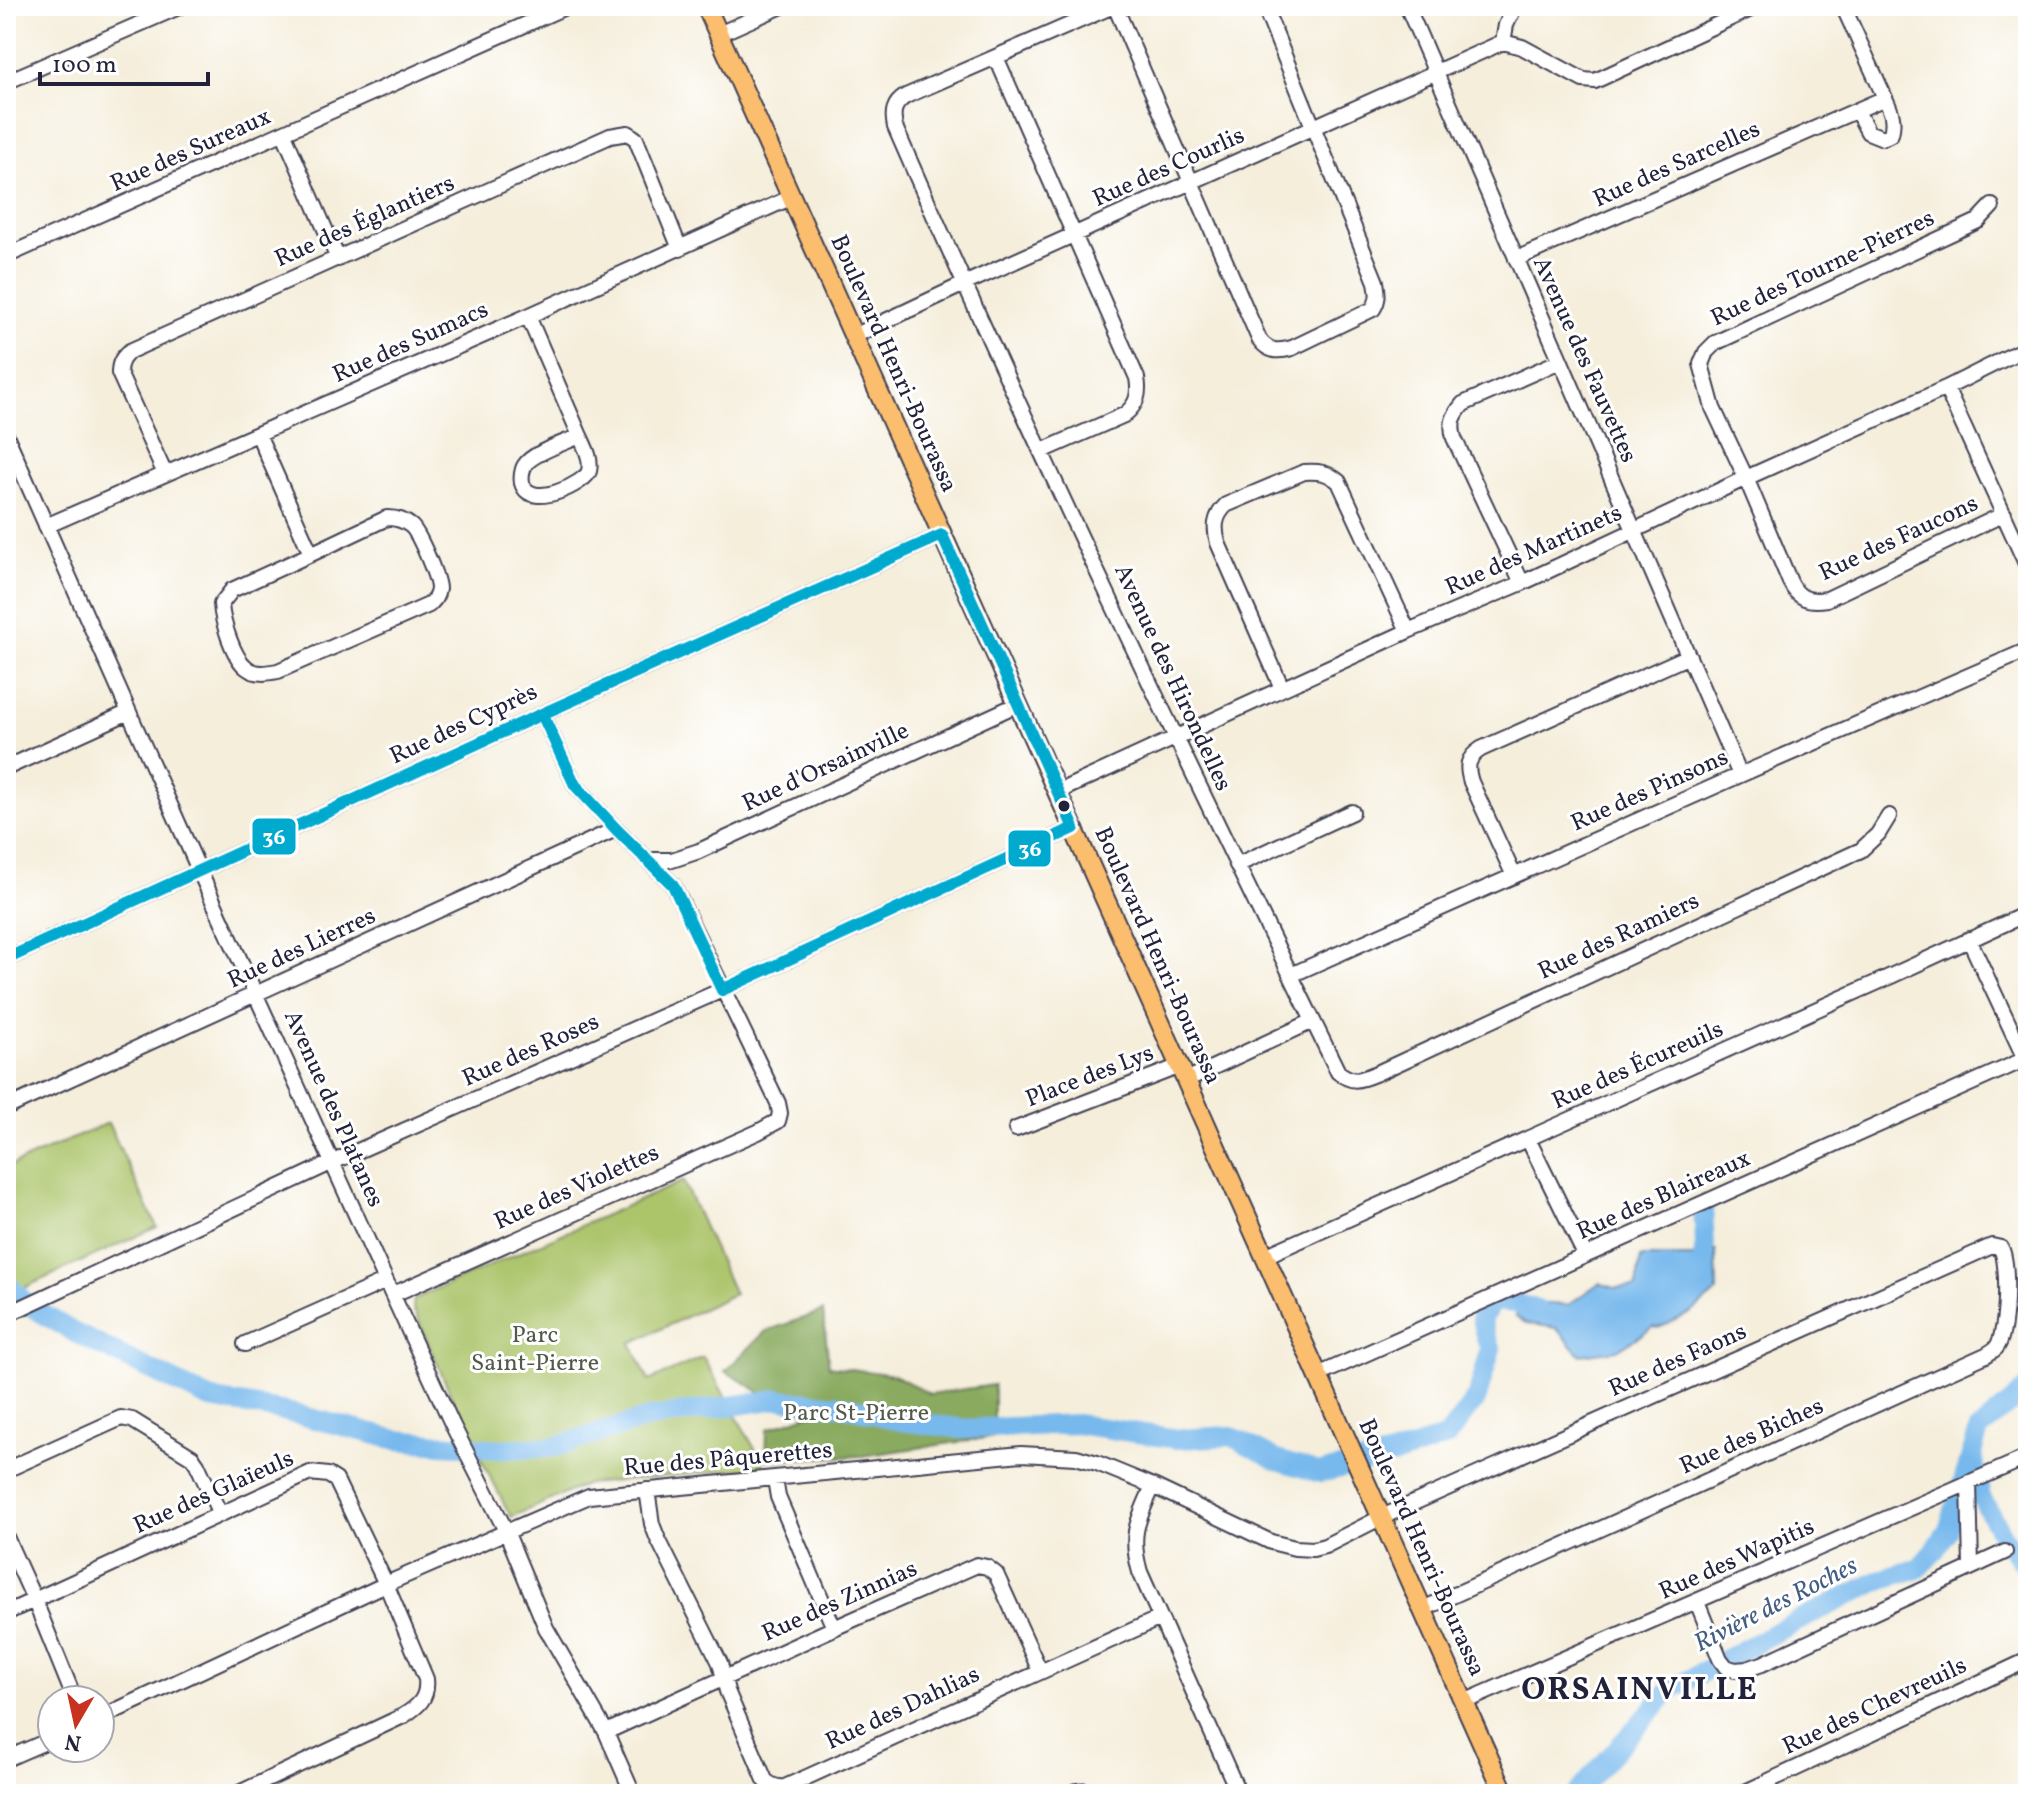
<svg xmlns="http://www.w3.org/2000/svg" width="2034" height="1800" font-family="Vollkorn,serif">
	<rect width="100%" height="100%" fill="#fff"/>
	<filter id="ink" filterUnits="userSpaceOnUse"><feTurbulence type="fractalNoise" baseFrequency=".0125" numOctaves="2"/><feDisplacementMap in="SourceGraphic" scale="16" xChannelSelector="R" yChannelSelector="G"/><feConvolveMatrix kernelMatrix="1 2 1 2 8 2 1 2 1" color-interpolation-filters="sRGB"/></filter>
	<filter id="wash" filterUnits="userSpaceOnUse"><feTurbulence type="fractalNoise" baseFrequency=".006" numOctaves="4" result="noise"/><feDisplacementMap in="SourceGraphic" scale="32" xChannelSelector="R" yChannelSelector="G"/><feGaussianBlur stdDeviation="1.8" result="paint"/><feColorMatrix in="noise" values="0 0 0 0 0 0 0 0 0 0 0 0 0 0 0 0 0 1.4 0 .05"/><feComposite in="paint" operator="in"/></filter>
	<g filter="url(#wash)">
		<rect width="100%" height="100%" fill="#f5eedb"/>
		<path fill="#acc46a" stroke="#677352" stroke-width="2" d="M 108,1123 L 157,1227 L 6,1296 L 6,1168 Z
			M 683,1181 L 734,1294 L 631,1343 L 649,1381 L 703,1357 L 765,1467 L 587,1484 L 511,1517 L 469,1436 L 413,1308 L 414,1299 Z"/>
		<path fill="#89aa5e" stroke="#56664c" stroke-width="2" d="M 823,1311 L 829,1366 L 894,1375 L 930,1394 L 994,1385 L 994,1437 L 862,1456 L 766,1460 L 767,1429 L 812,1413 L 777,1402 L 725,1371 L 766,1331 Z"/>
		<path fill="#78b9ed" stroke="#4d6e94" stroke-width="2" d="M 1709,1249 L 1716,1251 L 1717,1292 L 1691,1313 L 1659,1328 L 1654,1327 L 1617,1350 L 1581,1355 L 1556,1328 L 1526,1323 L 1516,1317 L 1513,1302 L 1568,1305 L 1599,1283 L 1615,1288 L 1636,1287 L 1641,1257 L 1694,1257 Z"/>
		<g fill="none" stroke-linecap="round" stroke-linejoin="round">
			<path stroke="#78b9ed" stroke-width="20" d="M 1691,1274 L 1702,1264 L 1705,1244 L 1703,1207
				M 6,1283 L 28,1305 L 75,1333 L 210,1399 L 287,1412 L 397,1440 L 497,1449 L 554,1447 L 648,1418 L 778,1399 L 845,1406 L 902,1421 L 965,1429 L 1076,1424 L 1178,1439 L 1231,1436 L 1277,1460 L 1320,1473 L 1391,1456 L 1447,1437 L 1477,1397 L 1491,1348 L 1485,1335 L 1481,1318 L 1495,1301 L 1515,1303 L 1538,1310
				M 2028,1388 L 1979,1430 L 1972,1453 L 1981,1497 L 2003,1537 L 2025,1565 L 2028,1563
				M 1576,1794 L 1670,1690 L 1770,1635 L 1880,1580 L 1919,1568 L 1935,1550 L 1948,1530 L 1972,1453"/>
		</g>
	</g>
	<g filter="url(#ink)">
		<g fill="none" stroke-linecap="round" stroke-linejoin="round">
			<defs>
				<path id="minor" d="M 1113,6 L 906,96 C 893,104 892,113 895,127 C 1034,446 1185,759 1338,1072 C 1353,1084 1360,1080 1377,1073 L 1861,850 L 1878,834 L 1889,816
					M 1115,6 L 1259,339 C 1268,352 1278,352 1292,348 L 1373,309 C 1379,300 1378,293 1376,282 L 1264,6
					M 1407,6 L 1740,775
					M 719,34 L 782,6
					M 1503,42 L 1522,47 L 1583,80 L 1595,81 L 1757,6
					M 1503,42 L 1506,25 L 1515,6
					M 996,57 L 1137,378 C 1140,394 1137,405 1124,415 L 1042,451
					M 6,82 L 181,6
					M 1857,111 L 1868,132 L 1883,138 L 1891,134 C 1895,119 1891,111 1885,98
					M 284,134 L 338,259
					M 1992,206 L 1978,221 L 1715,343 L 1706,352 L 1701,364 L 1713,408 L 1746,478 L 1790,582 C 1798,599 1809,602 1827,599 L 2004,514
					M 6,256 L 567,6
					M 1516,259 L 1885,98 L 1843,6
					M 528,316 L 580,436 C 567,442 532,453 525,465 C 522,469 521,478 522,483 C 530,511 586,483 589,471 C 592,459 585,447 580,436
					M 854,336 L 964,284 L 1503,42
					M 1946,388 L 2028,568
					M 258,434 L 311,554 L 232,590 L 221,604 C 222,621 233,658 247,668 C 256,675 267,673 278,671 L 429,605 C 434,600 437,597 438,589 C 438,578 419,533 411,526 C 404,520 396,518 387,518 L 311,554
					M 6,435 L 199,870 L 386,1281 L 453,1426 L 506,1531 L 546,1628 L 606,1732 L 633,1794
					M 165,474 L 119,373 C 119,362 123,357 130,351 L 610,136 L 628,133 L 636,139 L 680,249
					M 46,526 L 528,316 L 792,197
					M 1522,583 L 1454,438 C 1450,423 1453,416 1463,404 L 1560,361
					M 1282,688 L 1218,543 C 1214,528 1214,517 1226,505 L 1304,472 C 1318,471 1328,472 1339,482 L 1408,631
					M 6,768 L 129,712
					M 1057,792 L 1408,631 L 1522,583 L 1746,478 L 1946,388 L 2028,347
					M 649,860 L 672,860 L 699,851 L 1018,704
					M 1237,865 L 1352,812
					M 1514,876 L 1471,782 C 1466,766 1467,758 1481,749 L 1689,656
					M 1969,939 L 2025,1059
					M 6,959 L 542,714 L 942,535
					M 1291,975 L 1740,775 L 2028,650
					M 1186,1080 L 1313,1021
					M 6,1108 L 616,829
					M 1016,1129 L 1180,1066
					M 1528,1139 L 1585,1255
					M 1265,1256 L 1878,982 L 2028,913
					M 394,1294 L 758,1132 L 778,1121 L 780,1113 L 778,1103 L 673,885 L 616,829 L 575,785 L 542,714
					M 6,1315 L 333,1162 L 722,990 L 1074,828
					M 245,1344 L 386,1281
					M 1318,1375 L 2028,1058
					M 6,1470 L 121,1418 L 132,1420 L 192,1457 L 197,1464 L 220,1514
					M 775,1479 L 778,1497 L 834,1628
					M 1969,1482 L 1971,1567
					M 1153,1486 C 1138,1520 1129,1534 1140,1572 L 1239,1794
					M 647,1490 L 652,1524 L 657,1537 L 720,1663 L 727,1691 L 765,1780 C 771,1786 777,1788 785,1787 L 1160,1618
					M 6,1537 L 34,1599 L 75,1700
					M 1697,1602 L 1720,1659 L 1726,1667 L 1735,1670 L 1747,1669 L 1762,1664 L 2005,1552
					M 6,1613 L 310,1473 L 328,1475 L 336,1480 L 386,1584 L 426,1679 C 428,1698 419,1706 403,1716 L 237,1794
					M 1464,1702 L 2028,1457
					M 100,1718 L 386,1584 L 589,1496 L 1021,1454 L 1076,1457 L 1097,1463 L 1153,1486 L 1271,1542 L 1295,1548 L 1313,1549 L 1325,1546 L 1382,1517 L 1992,1246 L 2001,1248 C 2009,1264 2008,1334 1996,1348 C 1993,1351 1989,1353 1986,1355 L 1423,1609
					M 606,1732 L 834,1628 L 977,1565 L 987,1567 L 996,1574 L 1040,1671
					M 6,1759 L 52,1739
					M 1068,1794 C 1075,1791 1086,1788 1093,1794
					M 1741,1794 L 2028,1660
					M 2019,1794 L 2028,1792"/>
				<path id="major" d="M 706,6 L 1505,1794"/>
			</defs>
			<use href="#minor" stroke="#424153" stroke-width="18"/>
			<use href="#major" stroke="#424153" stroke-width="22"/>
			<use href="#minor" stroke="#fff" stroke-width="14"/>
			<use href="#major" stroke="#fbbd6e" stroke-width="18"/>
			<defs>
				<path id="bus-1" d="M 942,535 L 1074,828 L 722,990 L 673,885 L 616,829 L 575,785 L 542,714 Z
					M 6,959 L 542,714"/>
			</defs>
			<use href="#bus-1" stroke="#fff" stroke-width="18"/>
			<use href="#bus-1" stroke="#00a9ce" stroke-width="12"/>
		</g>
	</g>
	<circle fill="#22223b" stroke="#fff" stroke-width="3" cx="1064" cy="806" r="7"/>
	<g text-anchor="middle" dominant-baseline="central" stroke-width="6" stroke-linejoin="round" paint-order="stroke">
		<g font-size="24" fill="#22223b" stroke="#fff">
			<text transform="translate(191 151) rotate(-24)">Rue des Sureaux</text>
			<text transform="translate(1677 165) rotate(-24)">Rue des Sarcelles</text>
			<text transform="translate(1169 168) rotate(-24)">Rue des Courlis</text>
			<text transform="translate(365 222) rotate(-24)">Rue des Églantiers</text>
			<text transform="translate(1823 269) rotate(-25)">Rue des Tourne-Pierres</text>
			<text transform="translate(411 343) rotate(-24)">Rue des Sumacs</text>
			<text transform="translate(1584 360) rotate(66)">Avenue des Fauvettes</text>
			<text transform="translate(893 364) rotate(66)">Boulevard Henri-Bourassa</text>
			<text transform="translate(1899 539) rotate(-25)">Rue des Faucons</text>
			<text transform="translate(1534 551) rotate(-24)">Rue des Martinets</text>
			<text transform="translate(1172 678) rotate(65)">Avenue des Hirondelles</text>
			<text transform="translate(464 725) rotate(-25)">Rue des Cyprès</text>
			<text transform="translate(826 768) rotate(-25)">Rue d'Orsainville</text>
			<text transform="translate(1650 791) rotate(-24)">Rue des Pinsons</text>
			<text transform="translate(1619 937) rotate(-25)">Rue des Ramiers</text>
			<text transform="translate(302 949) rotate(-25)">Rue des Lierres</text>
			<text transform="translate(1157 956) rotate(66)">Boulevard Henri-Bourassa</text>
			<text transform="translate(531 1051) rotate(-24)">Rue des Roses</text>
			<text transform="translate(1638 1066) rotate(-24)">Rue des Écureuils</text>
			<text transform="translate(1090 1077) rotate(-21)">Place des Lys</text>
			<text transform="translate(333 1109) rotate(66)">Avenue des Platanes</text>
			<text transform="translate(577 1188) rotate(-24)">Rue des Violettes</text>
			<text transform="translate(1664 1196) rotate(-24)">Rue des Blaireaux</text>
			<text transform="translate(1678 1361) rotate(-24)">Rue des Faons</text>
			<text transform="translate(1752 1437) rotate(-24)">Rue des Biches</text>
			<text transform="translate(728 1460) rotate(-5)">Rue des Pâquerettes</text>
			<text transform="translate(214 1493) rotate(-24)">Rue des Glaïeuls</text>
			<text transform="translate(1421 1548) rotate(66)">Boulevard Henri-Bourassa</text>
			<text transform="translate(1737 1560) rotate(-24)">Rue des Wapitis</text>
			<text transform="translate(840 1602) rotate(-24)">Rue des Zinnias</text>
			<text transform="translate(1875 1707) rotate(-25)">Rue des Chevreuils</text>
			<text transform="translate(903 1709) rotate(-25)">Rue des Dahlias</text>
		</g>
		<g font-size="24" fill="#525b4b" stroke="#fff">
			<text x="535" y="1336">Parc<tspan x="535" dy="28">Saint-Pierre</tspan></text>
			<text x="856" y="1414">Parc St-Pierre</text>
		</g>
		<g font-size="26" font-style="italic" fill="#445e82" stroke="#fff">
			<text transform="translate(1776 1605) rotate(-27)">Rivière des Roches</text>
		</g>
		<g font-size="32" font-weight="bold" letter-spacing="2" fill="#22223b" stroke="#fff">
			<text x="1640" y="1691">ORSAINVILLE</text>
		</g>
	</g>
	<g stroke="#fff" stroke-width="3">
		<rect x="251" y="817" width="46" height="39" rx="8" fill="#00a9ce"/>
		<rect x="1007" y="829" width="45" height="39" rx="8" fill="#00a9ce"/>
	</g>
	<g font-size="22" text-anchor="middle" font-weight="bold" fill="#fff">
		<text x="274" y="844">36</text>
		<text x="1030" y="856">36</text>
	</g>
	<rect width="2034" height="1800" fill="none" stroke="#fff" stroke-width="32"/>
	<g transform="translate(76 1724) rotate(189)"><circle r="38" fill="#ffffff" stroke="#a7a7b1" stroke-width="2"/>
	<path d="M0-6L14 30L0 20L-14 30Z" fill="#c8321e"/>
	<text y="-12" font-size="22" font-weight="bold" text-anchor="middle" fill="#22223b">N</text>
	</g>
	<path d="M40 72v12h168v-12" fill="none" stroke="#22223b" stroke-width="4"/>
	<text x="52" y="72" font-size="24" fill="#22223b" stroke="#ffffff" stroke-width="6" paint-order="stroke">100 m</text>
</svg>
